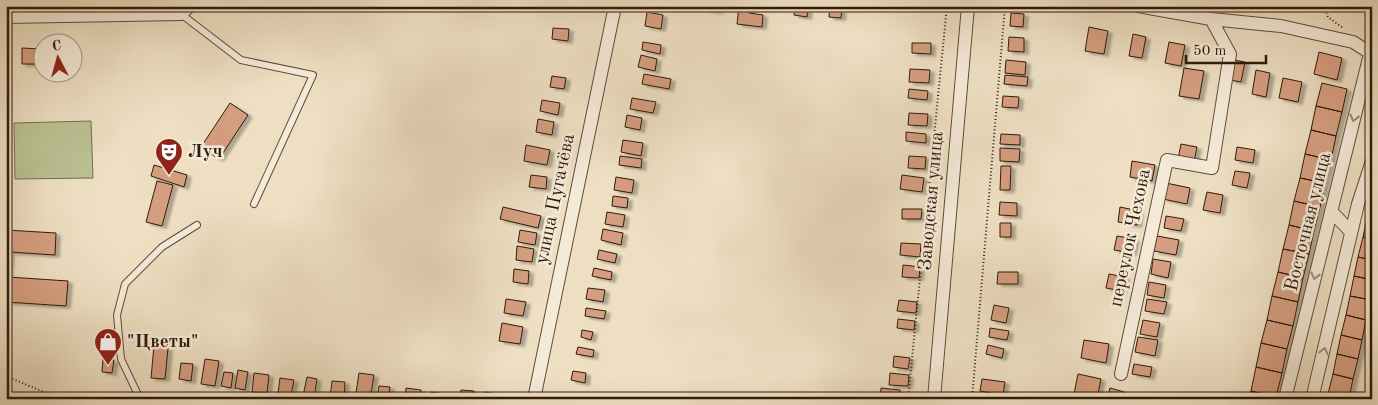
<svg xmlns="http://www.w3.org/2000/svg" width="1378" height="405" font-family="'Old Standard TT',serif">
	<defs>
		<filter id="shadow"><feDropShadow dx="4.5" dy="2.5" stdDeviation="1" flood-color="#0004"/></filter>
	</defs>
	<rect width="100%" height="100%" fill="#eedfc3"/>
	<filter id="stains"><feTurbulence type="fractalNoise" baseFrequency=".004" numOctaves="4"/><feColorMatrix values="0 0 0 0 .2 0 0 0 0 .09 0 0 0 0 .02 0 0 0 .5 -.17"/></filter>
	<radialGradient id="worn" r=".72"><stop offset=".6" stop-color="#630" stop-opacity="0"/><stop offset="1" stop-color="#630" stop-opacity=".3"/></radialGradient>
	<path fill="#bac193" stroke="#756e4e" d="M 91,121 L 93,178 L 15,179 L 14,123 Z"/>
	<path fill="#d59e80" stroke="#301a09" filter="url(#shadow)" d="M 704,6 L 719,6 L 718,11 L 704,9 Z
		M 739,6 L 750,6 L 749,13 L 763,15 L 762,27 L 737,24 Z
		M 795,6 L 808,6 L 807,17 L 794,15 Z
		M 830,6 L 842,6 L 841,18 L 829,17 Z
		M 647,12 L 663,15 L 661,29 L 645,26 Z
		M 1011,13 L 1024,14 L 1023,27 L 1010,26 Z
		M 1089,27 L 1108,31 L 1104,54 L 1085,51 Z
		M 553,28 L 569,29 L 568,41 L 552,39 Z
		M 1133,34 L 1146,37 L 1142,58 L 1129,56 Z
		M 1009,37 L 1024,38 L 1024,52 L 1008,51 Z
		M 643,42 L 661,45 L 660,54 L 642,50 Z
		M 1169,42 L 1185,45 L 1181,66 L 1165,63 Z
		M 912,43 L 931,43 L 931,54 L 912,53 Z
		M 22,48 L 41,49 L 41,64 L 22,64 Z
		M 1319,52 L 1342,58 L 1337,80 L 1314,74 Z
		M 641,55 L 657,59 L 655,71 L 638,67 Z
		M 1006,60 L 1026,62 L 1025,75 L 1005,73 Z
		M 1234,60 L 1245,62 L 1241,82 L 1230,80 Z
		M 1184,68 L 1204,71 L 1199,99 L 1179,96 Z
		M 910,69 L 930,70 L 929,83 L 909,82 Z
		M 1256,70 L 1270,73 L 1266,97 L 1252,94 Z
		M 644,74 L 671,79 L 669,89 L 642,84 Z
		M 1005,75 L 1028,77 L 1027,86 L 1004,84 Z
		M 552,76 L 566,78 L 564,89 L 550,87 Z
		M 1283,78 L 1302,82 L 1298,102 L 1279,98 Z
		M 1322,83 L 1347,89 L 1342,112 L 1316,106 Z
		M 909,89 L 928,91 L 927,100 L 908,98 Z
		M 1003,96 L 1019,97 L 1018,108 L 1002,107 Z
		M 632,98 L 656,102 L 653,113 L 630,109 Z
		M 542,100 L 560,103 L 558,115 L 540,111 Z
		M 230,103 L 248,115 L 219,159 L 201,147 Z
		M 1316,106 L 1342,112 L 1336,136 L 1311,130 Z
		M 909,113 L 928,114 L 927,126 L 908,125 Z
		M 627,115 L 642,118 L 640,130 L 625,127 Z
		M 538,119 L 554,122 L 552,135 L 536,132 Z
		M 1311,130 L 1336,136 L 1331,160 L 1305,154 Z
		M 906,132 L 926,134 L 926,143 L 906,141 Z
		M 1001,134 L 1020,135 L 1020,145 L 1000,144 Z
		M 623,140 L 643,143 L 641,156 L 621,152 Z
		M 1181,144 L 1197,147 L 1194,162 L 1178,159 Z
		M 526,145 L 550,150 L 547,165 L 524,161 Z
		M 1237,147 L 1255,150 L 1253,163 L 1235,160 Z
		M 1000,148 L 1020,149 L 1019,162 L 1000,161 Z
		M 1305,154 L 1331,160 L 1325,183 L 1300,178 Z
		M 620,156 L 642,159 L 641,168 L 619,165 Z
		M 909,156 L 926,157 L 925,169 L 908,168 Z
		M 1132,161 L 1155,165 L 1152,181 L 1130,177 Z
		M 154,165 L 187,175 L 184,187 L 151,176 Z
		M 1001,166 L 1011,166 L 1010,190 L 1000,190 Z
		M 1235,171 L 1250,173 L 1247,188 L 1232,185 Z
		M 531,175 L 547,177 L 546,189 L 529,187 Z
		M 902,175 L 924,178 L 922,192 L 900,189 Z
		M 616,177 L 634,180 L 632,193 L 614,190 Z
		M 1300,178 L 1325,183 L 1320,207 L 1294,201 Z
		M 157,181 L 173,185 L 162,226 L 146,222 Z
		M 1166,183 L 1190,188 L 1187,204 L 1163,199 Z
		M 1207,192 L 1223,195 L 1220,213 L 1203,210 Z
		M 613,196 L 628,198 L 627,208 L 612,206 Z
		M 1371,198 L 1372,198 L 1372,219 L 1367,218 Z
		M 1294,201 L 1320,207 L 1314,231 L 1289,225 Z
		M 1000,202 L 1017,203 L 1017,216 L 999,215 Z
		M 503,207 L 541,216 L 538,228 L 500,219 Z
		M 1120,207 L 1139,211 L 1137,225 L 1118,222 Z
		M 902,209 L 922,209 L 921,219 L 902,219 Z
		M 607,212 L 625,215 L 623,227 L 605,224 Z
		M 1166,216 L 1184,219 L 1181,231 L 1164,228 Z
		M 1367,218 L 1372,219 L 1372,239 L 1363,237 Z
		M 1000,223 L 1011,223 L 1011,237 L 1000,237 Z
		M 1289,225 L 1314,231 L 1309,254 L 1283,249 Z
		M 603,229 L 623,233 L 621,245 L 601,240 Z
		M 6,230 L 56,233 L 55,255 L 10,252 L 8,277 L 68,281 L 66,306 L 6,302 Z
		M 520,230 L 537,233 L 535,245 L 518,242 Z
		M 1117,236 L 1135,239 L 1132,253 L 1114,250 Z
		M 1157,236 L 1179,240 L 1176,255 L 1154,251 Z
		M 1363,237 L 1372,239 L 1372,260 L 1358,257 Z
		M 901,243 L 921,244 L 920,257 L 900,255 Z
		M 517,246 L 534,249 L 532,262 L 516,260 Z
		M 1283,249 L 1309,254 L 1303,278 L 1278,272 Z
		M 599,250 L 617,254 L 615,263 L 597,259 Z
		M 1358,257 L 1372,260 L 1372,280 L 1354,276 Z
		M 1153,259 L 1171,262 L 1168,278 L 1151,274 Z
		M 903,265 L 920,267 L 919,278 L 902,277 Z
		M 594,268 L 612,272 L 611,280 L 592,276 Z
		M 514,269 L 529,271 L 528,284 L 513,282 Z
		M 998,272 L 1018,272 L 1018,284 L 997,284 Z
		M 1278,272 L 1303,278 L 1298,302 L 1272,296 Z
		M 1109,274 L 1125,277 L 1122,291 L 1106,288 Z
		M 1354,276 L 1372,280 L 1371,300 L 1350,296 Z
		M 1149,282 L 1166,285 L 1164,298 L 1147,295 Z
		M 588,288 L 605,290 L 603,302 L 586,299 Z
		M 1272,296 L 1298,302 L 1293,326 L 1267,320 Z
		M 1350,296 L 1371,300 L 1366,320 L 1346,315 Z
		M 506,299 L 526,302 L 523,316 L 504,313 Z
		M 1147,299 L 1167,302 L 1164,314 L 1145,311 Z
		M 899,300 L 917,302 L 916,313 L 897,311 Z
		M 994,305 L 1009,308 L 1006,323 L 991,320 Z
		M 586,308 L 606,311 L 604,319 L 585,316 Z
		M 1346,315 L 1366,320 L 1362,340 L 1341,335 Z
		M 898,319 L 915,321 L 914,330 L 897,328 Z
		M 1143,320 L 1160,323 L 1157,337 L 1140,334 Z
		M 1267,320 L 1293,326 L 1287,349 L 1261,343 Z
		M 502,323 L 523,327 L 520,344 L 499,341 Z
		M 990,328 L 1009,331 L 1007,340 L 989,337 Z
		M 582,330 L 593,332 L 591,340 L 581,337 Z
		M 1341,335 L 1362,340 L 1358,359 L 1337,354 Z
		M 1138,337 L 1158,340 L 1155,356 L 1135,352 Z
		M 1084,340 L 1109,344 L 1106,363 L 1081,358 Z
		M 1261,343 L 1287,349 L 1282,373 L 1256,367 Z
		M 988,345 L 1004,349 L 1002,358 L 986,354 Z
		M 154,346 L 168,348 L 165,379 L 151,378 Z
		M 578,347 L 594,350 L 593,357 L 576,354 Z
		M 1337,354 L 1358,359 L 1353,379 L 1333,374 Z
		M 894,356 L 910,358 L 908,369 L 893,367 Z
		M 103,359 L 114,360 L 112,373 L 102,372 Z
		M 205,359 L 219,361 L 215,386 L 201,384 Z
		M 181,363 L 193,364 L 191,381 L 179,379 Z
		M 1134,364 L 1152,367 L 1150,377 L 1132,374 Z
		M 1256,367 L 1282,373 L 1276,397 L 1251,391 Z
		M 238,370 L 248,372 L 245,390 L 235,388 Z
		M 573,371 L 586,373 L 585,383 L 571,380 Z
		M 224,372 L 233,373 L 231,388 L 221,386 Z
		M 254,373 L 269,375 L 267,393 L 252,392 Z
		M 359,373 L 374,375 L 370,399 L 355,399 Z
		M 890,373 L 909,375 L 908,386 L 889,385 Z
		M 1078,374 L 1101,379 L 1097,399 L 1074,394 Z
		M 1333,374 L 1353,379 L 1349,398 L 1328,394 Z
		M 307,377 L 317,379 L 314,398 L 303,396 Z
		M 280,378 L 294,380 L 291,395 L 278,393 Z
		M 982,379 L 1005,382 L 1003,395 L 980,391 Z
		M 332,381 L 345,382 L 344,399 L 330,399 Z
		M 379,386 L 390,387 L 388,399 L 377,399 Z
		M 406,388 L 421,390 L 420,399 L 405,399 Z
		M 881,388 L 900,390 L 899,399 L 880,399 Z
		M 1110,388 L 1124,392 L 1123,399 L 1107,399 Z
		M 461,390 L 474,391 L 473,399 L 460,399 Z
		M 1251,391 L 1276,397 L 1276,399 L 1249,399 Z
		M 431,392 L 445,394 L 445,399 L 430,399 Z
		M 485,392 L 495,394 L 495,399 L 484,399 Z
		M 1328,394 L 1349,398 L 1349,399 L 1327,399 Z"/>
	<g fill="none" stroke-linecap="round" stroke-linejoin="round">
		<defs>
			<path id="service" d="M 181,14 L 241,60 L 313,75 L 254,204
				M 140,399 L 121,359 L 117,315 L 125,284 L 162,247 L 197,225"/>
			<path id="minor" d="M 1138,6 L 1211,19 L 1281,26 L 1353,42 L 1372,54
				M 6,17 L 181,14 L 190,6
				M 1331,211 L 1351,232
				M 1121,374 L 1167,160 L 1212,168 L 1230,54 L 1211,19
				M 534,399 L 615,6
				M 934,399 L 968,6
				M 1285,399 L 1370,54
				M 1312,399 L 1358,204 L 1372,161"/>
		</defs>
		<use href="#service" stroke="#604b38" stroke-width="8"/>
		<use href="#minor" stroke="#604b38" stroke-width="14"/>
		<path stroke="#301a09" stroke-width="2" stroke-dasharray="1 2.5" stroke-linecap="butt" d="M 1324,6 L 1328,17 L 1343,28
			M 6,376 L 46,393 L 90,399
			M 908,399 L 947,6
			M 972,399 L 1005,6"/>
		<use href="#service" stroke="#f4ead8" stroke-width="6"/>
		<use href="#minor" stroke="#f4ead8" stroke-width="12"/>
	</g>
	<defs><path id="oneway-chevron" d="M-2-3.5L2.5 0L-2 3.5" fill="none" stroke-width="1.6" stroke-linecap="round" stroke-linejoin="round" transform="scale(1.25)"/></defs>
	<g stroke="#9c8c7b">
		<use href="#oneway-chevron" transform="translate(1354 118) rotate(104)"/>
		<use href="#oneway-chevron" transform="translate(1315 276) rotate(104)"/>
		<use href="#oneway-chevron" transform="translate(1324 351) rotate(-77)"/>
	</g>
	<defs>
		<symbol id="theatre-pin" viewBox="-11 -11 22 30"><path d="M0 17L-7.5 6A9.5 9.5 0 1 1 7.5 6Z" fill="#8f2418" stroke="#f4ead8"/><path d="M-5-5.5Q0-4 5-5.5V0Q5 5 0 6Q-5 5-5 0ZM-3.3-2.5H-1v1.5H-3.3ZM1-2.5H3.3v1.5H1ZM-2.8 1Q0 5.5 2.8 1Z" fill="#fff"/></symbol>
		<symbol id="shop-pin" viewBox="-11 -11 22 30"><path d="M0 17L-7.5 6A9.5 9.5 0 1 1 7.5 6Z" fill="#8f2418" stroke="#f4ead8"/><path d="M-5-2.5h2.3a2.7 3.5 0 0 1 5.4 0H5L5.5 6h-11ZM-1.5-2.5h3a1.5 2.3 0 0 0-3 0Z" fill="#fff"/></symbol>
	</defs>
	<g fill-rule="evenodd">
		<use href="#theatre-pin" x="153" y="136" width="32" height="43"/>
		<use href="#shop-pin" x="92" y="326" width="32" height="43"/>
	</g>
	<g text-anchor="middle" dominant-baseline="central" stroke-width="5" stroke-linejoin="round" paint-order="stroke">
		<g font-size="19" font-weight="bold" fill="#301a09" stroke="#f4ead8" text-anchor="start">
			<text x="188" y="152">Луч</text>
			<text x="127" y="342">"Цветы"</text>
		</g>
		<g font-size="19" fill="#301a09" stroke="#f4ead8">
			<text transform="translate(556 199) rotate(-78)">улица Пугачёва</text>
			<text transform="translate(932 201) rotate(-85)">Заводская улица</text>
			<text transform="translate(1309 222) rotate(-76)">Восточная улица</text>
			<text transform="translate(1131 238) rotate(-78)">переулок Чехова</text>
		</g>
	</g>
	<rect width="1378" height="405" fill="none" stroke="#eedfc3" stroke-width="25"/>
	<rect x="8" y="8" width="1363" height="390" fill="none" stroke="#301a09" stroke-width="2.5"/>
	<rect x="12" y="12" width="1353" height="380" fill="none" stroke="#301a09"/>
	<g transform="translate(58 58) rotate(354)"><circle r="24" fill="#f4ead8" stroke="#a69785"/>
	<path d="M0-4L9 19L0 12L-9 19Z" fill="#8f2418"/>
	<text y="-8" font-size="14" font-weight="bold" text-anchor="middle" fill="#301a09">С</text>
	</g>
	<path d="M1186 55v8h80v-8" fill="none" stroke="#301a09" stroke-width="2.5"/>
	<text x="1193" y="55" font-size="15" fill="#301a09" stroke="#f4ead8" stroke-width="4" paint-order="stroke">50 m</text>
	<rect width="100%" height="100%" filter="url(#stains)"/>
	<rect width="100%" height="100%" fill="url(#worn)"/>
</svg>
